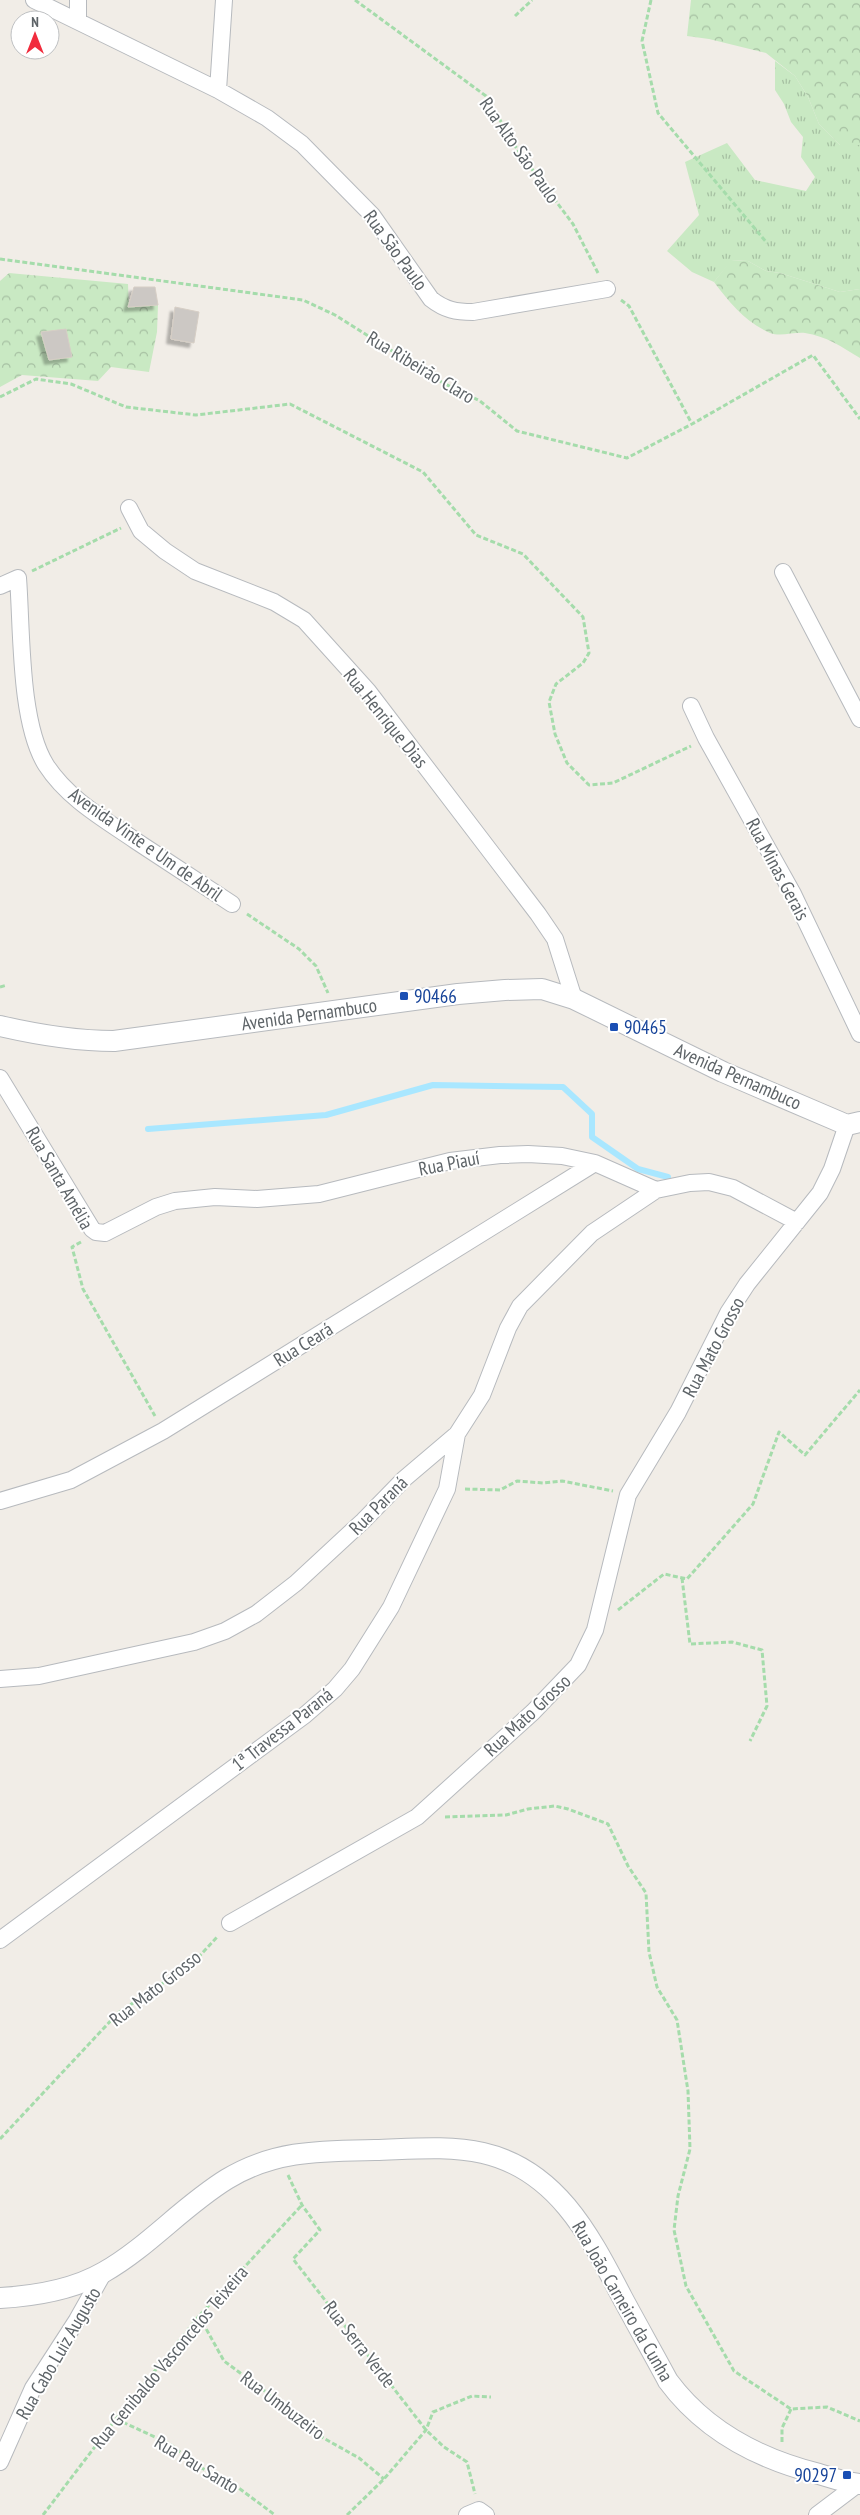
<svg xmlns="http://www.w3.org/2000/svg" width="860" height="2515" font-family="'PT Sans Narrow',sans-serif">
	<defs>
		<pattern id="grass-tufts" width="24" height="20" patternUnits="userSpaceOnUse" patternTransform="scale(1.25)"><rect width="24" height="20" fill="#c9e9c3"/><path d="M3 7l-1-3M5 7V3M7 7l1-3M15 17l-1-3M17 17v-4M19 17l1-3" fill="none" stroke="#a6c0a2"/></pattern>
		<pattern id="forest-crowns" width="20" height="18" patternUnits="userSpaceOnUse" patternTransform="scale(1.25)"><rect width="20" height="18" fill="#c9e9c3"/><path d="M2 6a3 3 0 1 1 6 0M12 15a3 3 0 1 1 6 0" fill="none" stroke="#a6c0a2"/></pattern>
		<filter id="shadow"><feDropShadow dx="-4.5" dy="4.5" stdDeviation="1" flood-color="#0004"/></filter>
	</defs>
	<rect width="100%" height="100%" fill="#f1ede7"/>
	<path fill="url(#grass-tufts)" d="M 775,61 L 795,76 L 808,97 L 819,124 L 840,145 L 860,145 L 860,289 L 840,292 L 780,273 L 766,271 L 748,261 L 732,260 L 714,282 L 692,272 L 667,251 L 699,215 L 685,162 L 727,143 L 755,180 L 806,191 L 815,177 L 801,157 L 803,137 L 791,122 L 784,104 L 775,90 Z"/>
	<path fill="url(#forest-crowns)" d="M 691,0 L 860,0 L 860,145 L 840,145 L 819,124 L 808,97 L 795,76 L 766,53 L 709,39 L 687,36 Z
		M 731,260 L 748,261 L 766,271 L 780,273 L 840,292 L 860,289 L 860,358 C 842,347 826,336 805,333 C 794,332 780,337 770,333 C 745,322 730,303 714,282 Z
		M 9,273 L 128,284 L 129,307 L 158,305 L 157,332 L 149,372 L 111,367 L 98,381 L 22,375 L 0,387 L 0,281 Z"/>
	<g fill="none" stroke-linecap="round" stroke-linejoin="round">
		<path stroke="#a9e7ff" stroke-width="6" d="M 148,1129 L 326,1115 L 433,1085 L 563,1087 L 592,1114 L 592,1137 L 638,1169 L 668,1177"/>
	</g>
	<path fill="#ccc8c4" stroke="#d6cec5" filter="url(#shadow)" d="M 134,287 L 155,287 L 158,305 L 128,307 Z
		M 175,307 L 199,312 L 194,343 L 171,339 Z
		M 66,329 L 72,357 L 49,360 L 41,332 Z"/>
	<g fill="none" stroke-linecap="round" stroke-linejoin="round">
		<defs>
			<path id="minor" d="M 34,0 L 218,90 L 267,118 L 302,144 L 372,215 L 431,299 C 445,310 456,312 473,312 L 607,289
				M 78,20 L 78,0
				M 218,90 L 224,0
				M 129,508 L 141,531 L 165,551 L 195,571 L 274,602 L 304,620 L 368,691 L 538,914 L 555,939 L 574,999
				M 783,572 L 860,719
				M 0,586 L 18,578 C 22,629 19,722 46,765 C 68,799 104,819 136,841 C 168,862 200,883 232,904
				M 691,706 L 706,738 L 793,894 L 860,1034
				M 0,1078 L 92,1229 L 96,1232 L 105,1233 L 156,1207 L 175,1201 L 215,1197 L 257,1199 L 319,1194 L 450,1161 L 500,1155 L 528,1154 L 562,1156 L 595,1163 L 656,1190 L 690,1183 L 709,1182 L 733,1188 L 797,1222
				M 0,1501 L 71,1480 L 163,1431 L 595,1163
				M 0,1679 L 39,1676 L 194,1642 L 225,1631 L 256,1614 L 296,1583 L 363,1521 L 404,1479 L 457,1434 L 482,1395 L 508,1328 L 520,1306 L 592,1233 L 656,1190
				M 230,1923 L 417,1817 L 533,1712 L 578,1665 L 595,1630 L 628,1495 L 678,1412 L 728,1313 L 747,1284 L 820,1193 L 832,1169 L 847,1125
				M 0,1940 L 305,1715 L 335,1689 L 352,1669 L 391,1607 L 447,1489 L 457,1434
				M 0,2462 L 33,2388 L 77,2320 L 104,2272
				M 467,2515 L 479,2510 L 486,2515
				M 817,2515 L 858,2484"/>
			<path id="tertiary" d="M 0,1026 C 39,1035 74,1041 114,1041 L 458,994 L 505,990 L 542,989 L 574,999 L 723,1072 L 847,1125 L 860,1122
				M 0,2298 C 35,2296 73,2290 104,2272 C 148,2247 183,2206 227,2179 C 275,2150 321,2151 375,2150 C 410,2149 449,2145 483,2153 C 557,2170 590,2236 622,2297 C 637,2325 653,2353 668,2381 C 705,2431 759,2459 819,2474 C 832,2478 846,2483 860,2484"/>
		</defs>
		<use href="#minor" stroke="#b7babe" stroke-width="18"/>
		<use href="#tertiary" stroke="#b7babe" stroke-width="22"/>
		<path stroke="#a5dcab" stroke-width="3" stroke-dasharray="5 2.5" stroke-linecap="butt" d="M 355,0 L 486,96 L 517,149 L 573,224 L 598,273
			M 651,0 L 642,41 L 658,113 L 767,243
			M 515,16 L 532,0
			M 0,259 L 303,300 L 335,315 L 443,383 L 480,401 L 517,431 L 627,458 L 692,424 L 813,355 L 860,419
			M 621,300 L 629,306 L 692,424
			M 0,397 L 36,379 L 71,384 L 126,407 L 196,415 L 290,404 L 423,472 L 476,535 L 523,554 L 583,617 L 589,653 L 583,663 L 556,684 L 549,702 L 555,734 L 567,763 L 589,785 L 613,783 L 691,746
			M 32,571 L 121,528
			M 247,914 L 299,949 L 316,966 L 328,993
			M 0,987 L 7,985
			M 81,1242 L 72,1247 L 83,1289 L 155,1416
			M 465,1489 L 500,1490 L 517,1481 L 543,1483 L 562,1481 L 613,1491
			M 682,1578 L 690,1644 L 732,1642 L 762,1650 L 767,1706 L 750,1741
			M 618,1610 L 664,1574 L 687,1579 L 753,1504 L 779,1432 L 805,1455 L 860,1390
			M 445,1817 L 506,1815 L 528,1809 L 555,1806 L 568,1809 L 608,1824 L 628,1866 L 646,1893 L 649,1952 L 657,1987 L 677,2020 L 688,2091 L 690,2149 L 678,2196 L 674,2230 L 686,2286 L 734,2371 L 791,2409 L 827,2407 L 860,2421
			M 0,2139 L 118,2013 L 193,1963 L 218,1936
			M 288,2175 L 302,2205 L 320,2230 L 293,2259 L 426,2430 L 444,2447 L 467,2462 L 475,2494
			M 199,2316 L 224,2361 L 293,2412 L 318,2435 L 359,2458 L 384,2479
			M 116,2419 L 170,2444 L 199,2467 L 228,2480 L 275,2515
			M 782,2442 L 782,2428 L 791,2409
			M 43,2515 L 116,2419 L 199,2316 L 302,2205
			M 347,2515 L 384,2479 L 426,2430 L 433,2412 L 472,2396 L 491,2397"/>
		<use href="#minor" stroke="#fff" stroke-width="16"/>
		<use href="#tertiary" stroke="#fff" stroke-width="20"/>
	</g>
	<g fill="#1a4fb4" stroke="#fff" stroke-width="2">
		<rect x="399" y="991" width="10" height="10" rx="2.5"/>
		<rect x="609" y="1022" width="10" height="10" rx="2.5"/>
		<rect x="842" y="2470" width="10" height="10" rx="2.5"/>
	</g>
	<g text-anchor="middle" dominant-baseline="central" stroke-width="4" stroke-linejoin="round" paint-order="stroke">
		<g font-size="19" fill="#5e6468" stroke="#fff">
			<text transform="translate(520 150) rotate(55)">Rua Alto São Paulo</text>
			<text transform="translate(396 250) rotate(54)">Rua São Paulo</text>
			<text transform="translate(421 367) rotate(31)">Rua Ribeirão Claro</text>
			<text transform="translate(386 718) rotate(51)">Rua Henrique Dias</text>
			<text transform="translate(146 844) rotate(35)">Avenida Vinte e Um de Abril</text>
			<text transform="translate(778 869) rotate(62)">Rua Minas Gerais</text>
			<text transform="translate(309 1014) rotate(-8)">Avenida Pernambuco</text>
			<text transform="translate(738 1076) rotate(24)">Avenida Pernambuco</text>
			<text transform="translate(449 1163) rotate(-11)">Rua Piauí</text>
			<text transform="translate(60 1178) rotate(60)">Rua Santa Amélia</text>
			<text transform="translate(303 1344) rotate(-32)">Rua Ceará</text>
			<text transform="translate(713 1347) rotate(-62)">Rua Mato Grosso</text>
			<text transform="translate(378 1505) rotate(-45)">Rua Paraná</text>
			<text transform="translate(527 1715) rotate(-43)">Rua Mato Grosso</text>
			<text transform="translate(282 1729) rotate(-38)">1ª Travessa Paraná</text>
			<text transform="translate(155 1988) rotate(-38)">Rua Mato Grosso</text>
			<text transform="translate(623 2301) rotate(60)">Rua João Carneiro da Cunha</text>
			<text transform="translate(360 2344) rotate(52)">Rua Serra Verde</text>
			<text transform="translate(58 2353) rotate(-60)">Rua Cabo Luiz Augusto</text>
			<text transform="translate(169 2357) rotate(-50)">Rua Genibaldo Vasconcelos Teixeira</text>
			<text transform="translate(283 2405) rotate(37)">Rua Umbuzeiro</text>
			<text transform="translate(197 2464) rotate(31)">Rua Pau Santo</text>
		</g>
		<g font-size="19" fill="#164399" stroke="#fff" text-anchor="start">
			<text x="414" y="996">90466</text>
			<text x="624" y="1027">90465</text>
			<text x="837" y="2475" text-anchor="end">90297</text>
		</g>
	</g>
	<g transform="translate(35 35)"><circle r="24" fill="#ffffff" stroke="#bfc1c3"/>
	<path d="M0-4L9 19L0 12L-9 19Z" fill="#f12c3d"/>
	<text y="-8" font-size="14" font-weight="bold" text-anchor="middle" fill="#5e6468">N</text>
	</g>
</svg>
